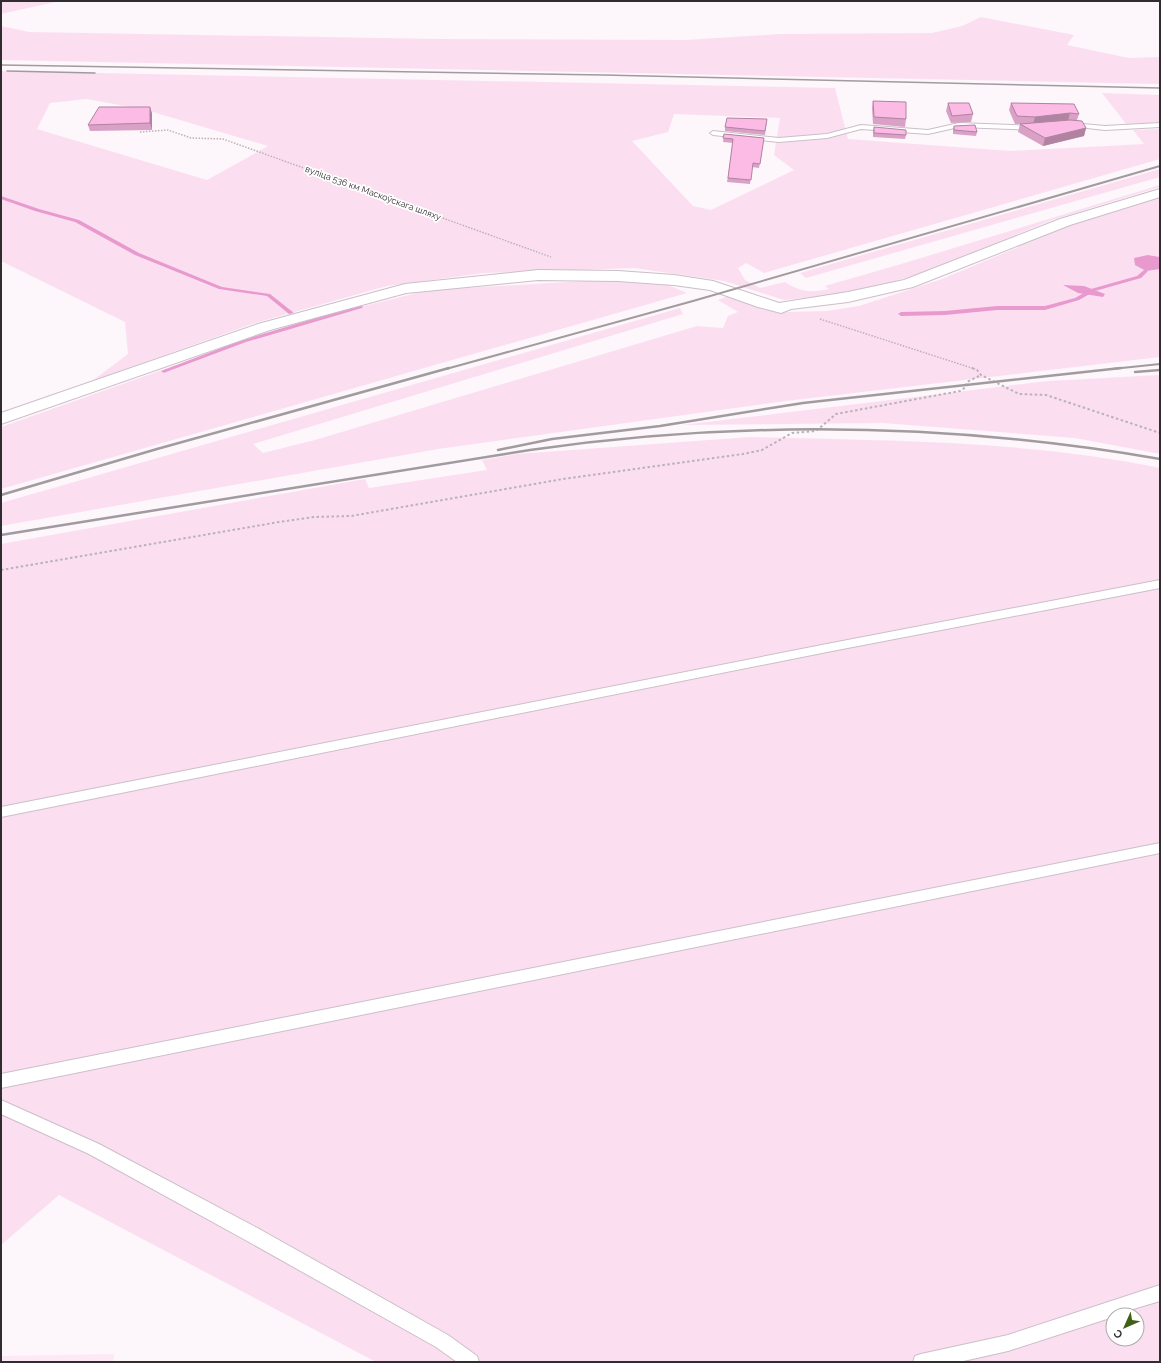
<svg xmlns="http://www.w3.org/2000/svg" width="1161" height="1363" font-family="Raleway,sans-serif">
	<rect width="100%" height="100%" fill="#fdf6fb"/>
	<path fill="#fde9f6" d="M 114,1354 L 113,1362 L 1,1362 L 1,1356 Z"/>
	<path fill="#fbdff1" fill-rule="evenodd" d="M 1,1 L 60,1 L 1,14 Z
		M 981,17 L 1074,35 L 1067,45 L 1129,58 L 1160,57 L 1160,84 L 1,60 L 1,26 L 29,32 L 438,39 L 686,40 L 780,34 L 932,33 L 962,26 Z
		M 1,71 L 835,88 L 848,139 L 1010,151 L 1144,144 L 1133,130 L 1160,129 L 1160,159 L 764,273 L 746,263 L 738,268 L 745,280 L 760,288 L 785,282 C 800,292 812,293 829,289 L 825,286 L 908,262 L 1160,185 L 1160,187 L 1052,220 L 917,275 L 844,294 L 784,300 L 724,281 L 634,268 L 484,273 L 387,286 L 255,323 L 92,381 L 128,354 L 125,322 L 1,261 ZM 87,99 L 146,110 L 268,146 L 207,180 L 37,129 L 50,103 ZM 674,114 L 780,118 L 774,155 L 794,170 L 711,210 L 693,206 L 632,141 L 668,132 Z
		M 1102,93 L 1160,95 L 1160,122 L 1127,125 Z
		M 1160,169 L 1160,177 L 806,278 L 800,273 Z
		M 1160,197 L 1160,257 L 1148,255 L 1158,269 L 1160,269 L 1160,357 L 786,401 L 438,449 L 1,526 L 1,503 L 680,308 L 683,314 L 253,444 L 263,453 L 315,440 L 697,326 L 723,328 L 728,316 L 738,312 L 718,300 L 728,296 L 765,310 L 783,312 L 827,311 L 859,306 L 942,279 L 1078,222 Z
		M 602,280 L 668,285 L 687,293 L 1,489 L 1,427 L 244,341 L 360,307 L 429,290 Z
		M 1160,375 L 1160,454 L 1075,438 L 883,423 L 682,425 L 1048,381 Z
		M 750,437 C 886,441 1027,440 1160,468 L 1160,1362 L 376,1362 L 59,1195 L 1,1245 L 1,544 L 365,479 L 369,488 L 487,470 L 482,460 L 517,454 ZM 1113,1315 L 1137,1315 L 1137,1339 L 1113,1339 Z"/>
	<path fill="#e89acf" d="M 1148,255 L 1160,257 L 1160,269 L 1146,271 L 1135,265 L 1134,258 Z
		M 1063,285 L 1084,286 L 1105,294 L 1103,297 L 1078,293 Z"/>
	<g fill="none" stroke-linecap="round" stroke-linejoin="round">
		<path fill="#e89acf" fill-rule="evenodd" d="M 1,196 L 39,209 L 79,220 L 139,253 L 222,287 L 270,294 L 294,313 L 289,314 L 267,296 L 219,289 L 135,255 L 75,222 L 35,211 L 1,199 Z
			M 1144,270 L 1148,271 L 1141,278 L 1095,291 L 1079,300 L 1045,310 L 997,310 L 945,315 L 901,316 L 898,314 L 901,312 L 945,311 L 997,306 L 1045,306 L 1075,298 L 1091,289 L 1137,276 Z
			M 360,305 L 363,307 L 362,308 L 246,342 L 166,372 L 164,373 L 161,371 L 242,340 Z"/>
		<defs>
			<path id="service" d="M 959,123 L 1034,126 L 1037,128 L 1034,130 L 959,127 L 928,134 L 861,129 L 827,138 L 779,142 L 713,135 L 710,133 L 713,131 L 779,138 L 827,134 L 861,125 L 928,130 Z
				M 1071,123 L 1105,126 L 1160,123 L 1160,127 L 1105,130 L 1069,126 L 1069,124 Z
				M 1160,580 L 1160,588 L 832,651 L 1,817 L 1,807 L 832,643 Z
				M 1160,843 L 1160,853 L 1,1088 L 1,1074 Z
				M 1,1100 L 99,1144 L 261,1230 L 448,1335 L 477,1356 L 479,1362 L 457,1362 L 436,1347 L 249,1242 L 89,1154 L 1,1114 Z
				M 1160,1285 L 1160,1301 L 1113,1315 L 1113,1317 L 1008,1351 L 959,1362 L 913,1362 L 915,1356 L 921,1354 L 1008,1335 Z"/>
			<path id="tertiary" d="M 1160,189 L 1160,197 L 1070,225 L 913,287 L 848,302 L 791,309 L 781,313 L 758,307 L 710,290 L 674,285 L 618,281 L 538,280 L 406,293 L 270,330 L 1,424 L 1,413 L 258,324 L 405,284 L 538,270 L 618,271 L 674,275 L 713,281 L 779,303 L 848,292 L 904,280 L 1060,219 Z"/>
		</defs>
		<use href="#service" stroke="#cbbfc7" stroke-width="2"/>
		<use href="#tertiary" stroke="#cbbfc7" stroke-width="2"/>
		<path stroke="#b9b2b7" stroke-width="1.5" stroke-dasharray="1.5 1.5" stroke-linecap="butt" d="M 140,132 L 168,130 L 191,138 L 223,139 L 551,257
			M 820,319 L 975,369"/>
		<path stroke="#b9b2b7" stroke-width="2" stroke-dasharray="2.5 2.5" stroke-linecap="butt" d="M 972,368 L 977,370 L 981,375 L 1019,394 L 1046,395 L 1160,433
			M 1,570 L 279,522 L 314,517 L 351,516 L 563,479 L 743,454 L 762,450 L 792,433 L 816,431 L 836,414 L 960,391 L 966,387 L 967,382 L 981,375"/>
		<use href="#service" fill="#fff" fill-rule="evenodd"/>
		<use href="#tertiary" fill="#fff" fill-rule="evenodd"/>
		<path stroke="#a19b9f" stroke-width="1.5" d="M 1,65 L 604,75 L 1160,88
			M 7,71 L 95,73"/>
		<path stroke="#a19b9f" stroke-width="2" d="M 446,369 L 693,301 L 1160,166
			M 1112,369 L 1160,364"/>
		<path stroke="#a19b9f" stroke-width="2.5" d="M 1135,372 L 1160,370
			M 498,450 L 552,439 L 660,426 L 803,403 L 1121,368
			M 1,495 L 157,449 L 449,368
			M 1,535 L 530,450 C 739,420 952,423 1160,459"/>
	</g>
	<path fill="#d8a1c5" d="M 873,101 L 906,119 L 905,127 L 873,124 L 872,108 Z
		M 948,103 L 973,114 L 971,122 L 951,123 L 946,111 Z
		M 1011,103 L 1079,114 L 1077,120 L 1086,128 L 1084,136 L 1043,146 L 1018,132 L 1020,124 L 1015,124 L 1009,110 Z
		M 152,113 L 152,130 L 90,131 L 88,125 Z
		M 767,119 L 765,135 L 725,131 L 725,127 Z
		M 954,126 L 977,132 L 976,136 L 953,134 L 953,130 Z
		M 874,127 L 906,135 L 905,139 L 873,137 L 873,131 Z
		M 724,134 L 764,138 L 759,168 L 752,167 L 750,184 L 727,182 L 733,143 L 723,142 Z"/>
	<path fill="#b083a0" d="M 150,107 L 152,113 L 152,130 L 150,123 Z
		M 1070,113 L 1068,121 L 1033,124 L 1035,117 Z
		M 1086,128 L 1084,136 L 1043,146 L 1045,138 Z"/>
	<path fill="#fbbbe5" stroke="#b083a0" d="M 873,101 L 906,102 L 906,119 L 874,117 Z
		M 948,103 L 969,103 L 973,114 L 952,116 Z
		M 1011,103 L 1074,104 L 1079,114 L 1070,113 L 1035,117 L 1017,116 Z
		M 99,107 L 150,107 L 150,123 L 88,125 Z
		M 727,118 L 767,119 L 765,131 L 725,127 Z
		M 1070,120 L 1082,121 L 1086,128 L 1045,138 L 1020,124 Z
		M 975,125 L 977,132 L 954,130 L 954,126 Z
		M 874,127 L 906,130 L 906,135 L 874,133 Z
		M 724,134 L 764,138 L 760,164 L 753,163 L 751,180 L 728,178 L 733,139 L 723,138 Z"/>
	<g text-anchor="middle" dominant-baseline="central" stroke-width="3.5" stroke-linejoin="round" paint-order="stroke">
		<g font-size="9" fill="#312c2f" stroke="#fff">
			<text transform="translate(373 193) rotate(20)">вуліца 536 км Маскоўскага шляху</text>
		</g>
	</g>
	<rect width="1161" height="1363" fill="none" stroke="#312c2f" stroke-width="4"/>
	<g transform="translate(1125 1327) rotate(225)"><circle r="19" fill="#ffffff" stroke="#adabac"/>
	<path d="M0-3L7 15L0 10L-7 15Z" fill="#426014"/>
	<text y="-6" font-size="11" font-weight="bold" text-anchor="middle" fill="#312c2f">С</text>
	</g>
</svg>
